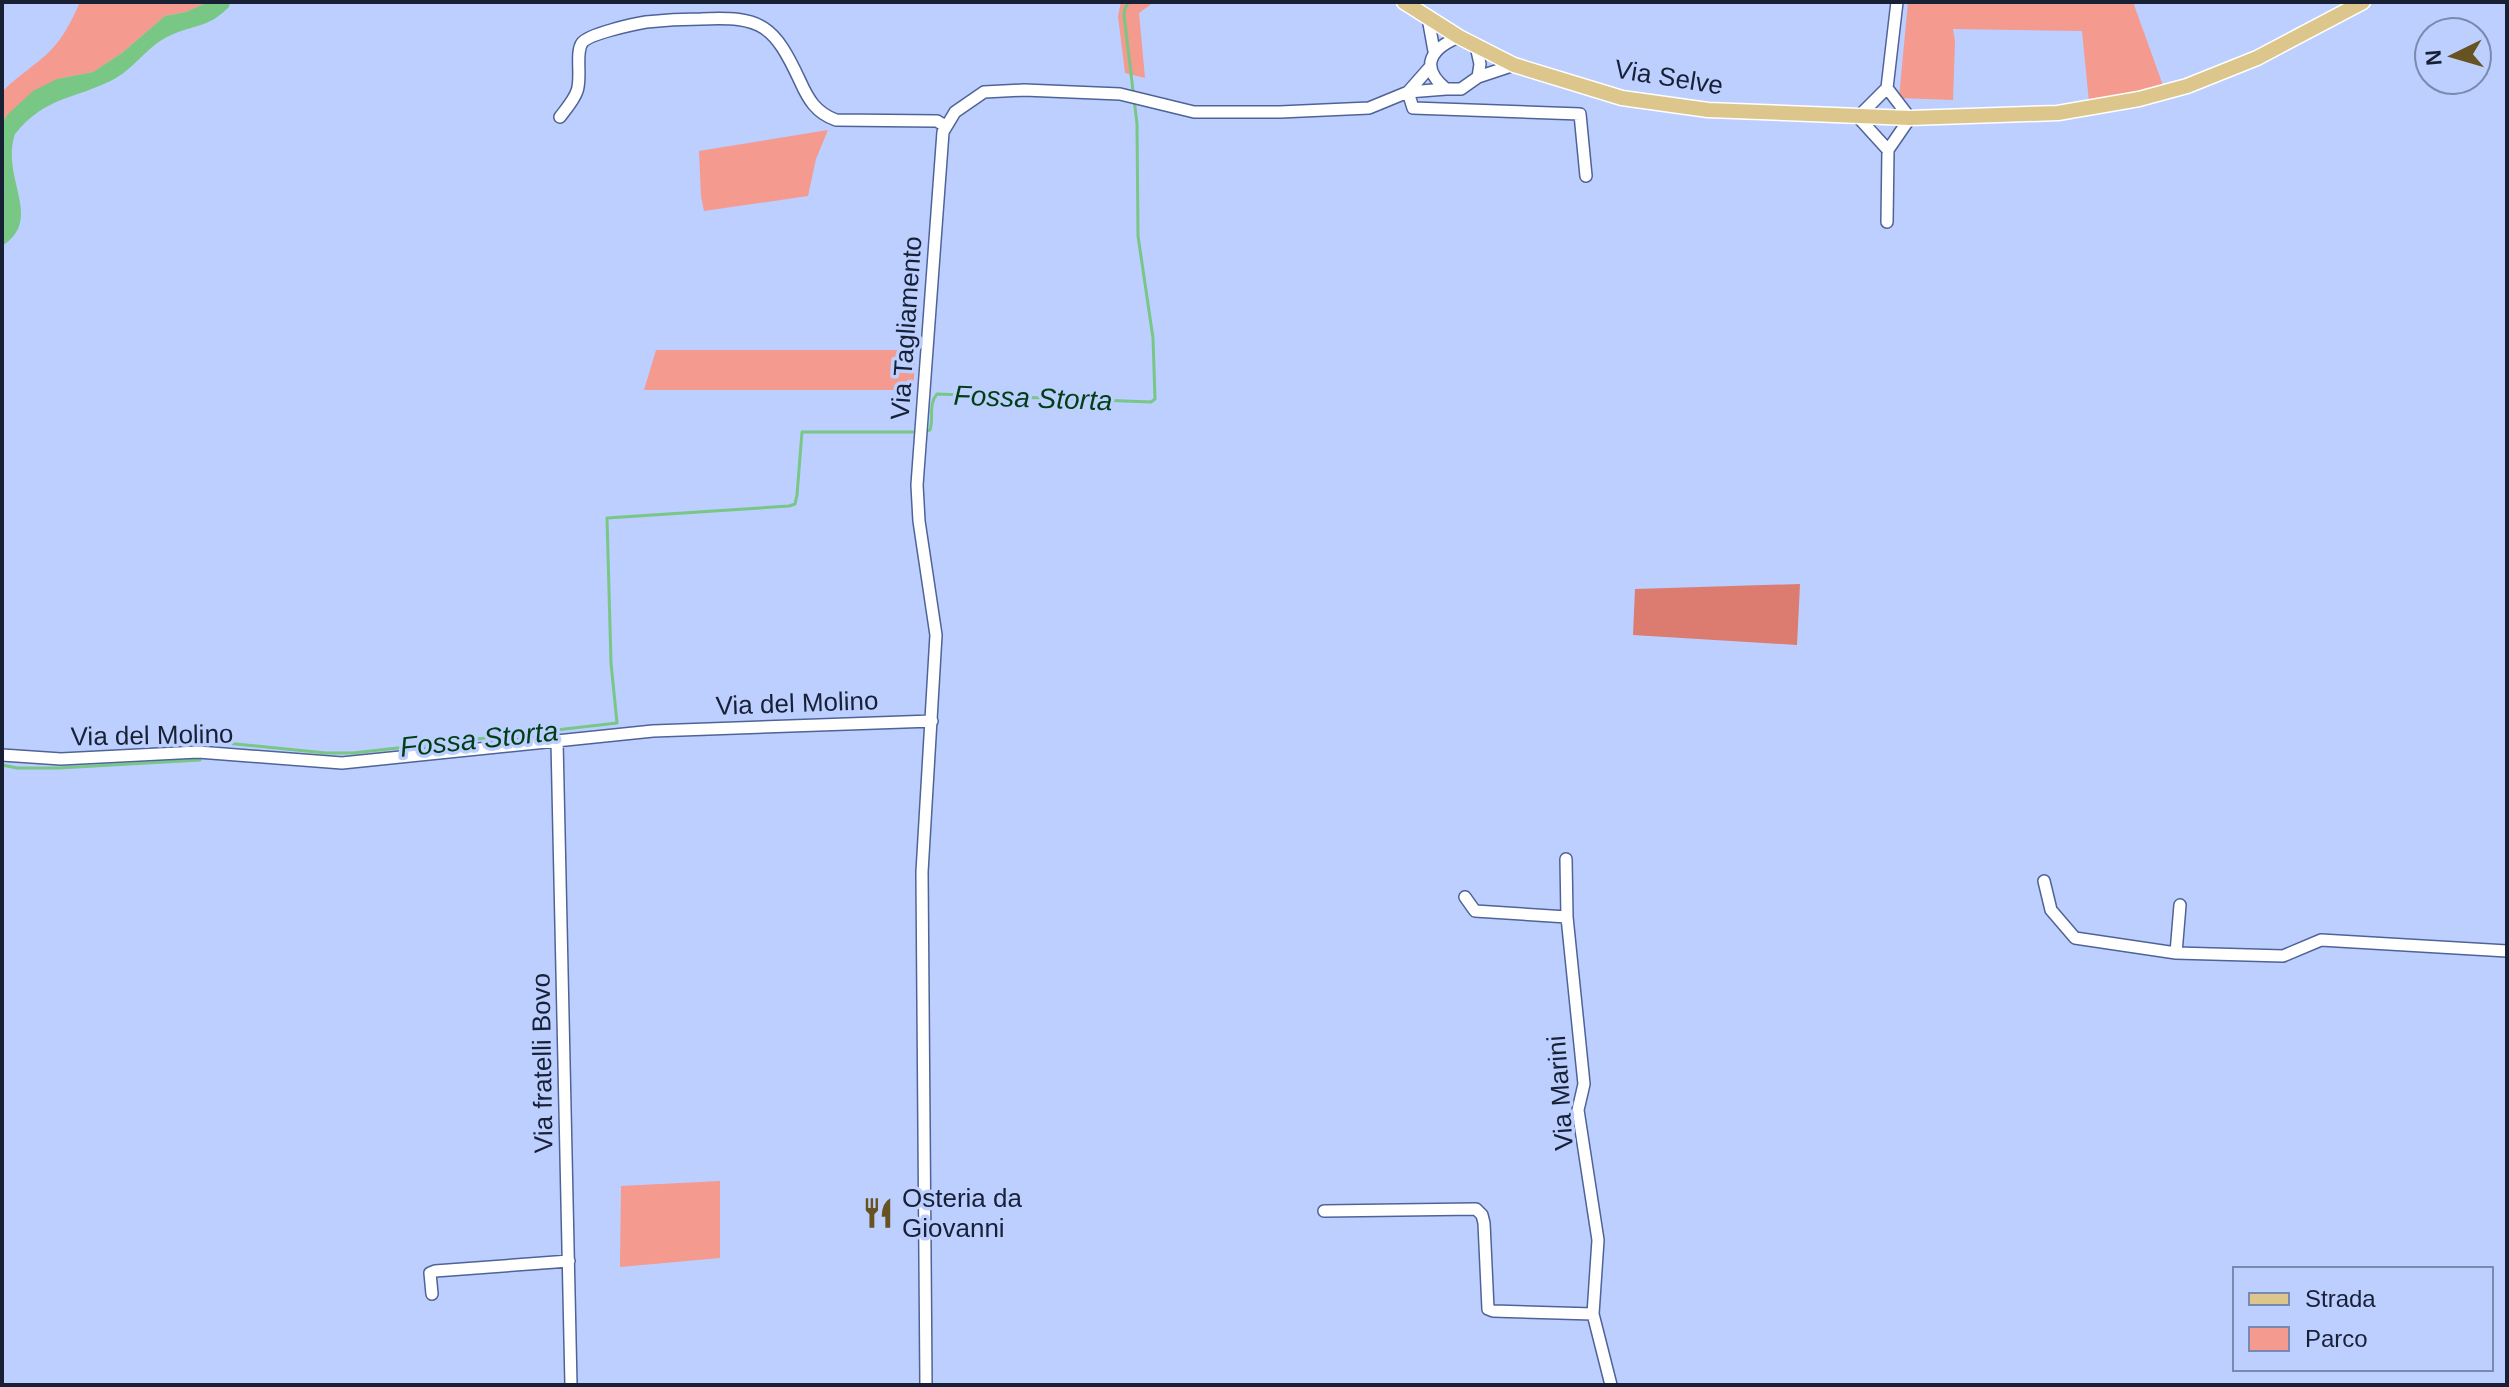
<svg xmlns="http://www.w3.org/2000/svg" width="2509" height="1387" font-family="Arial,sans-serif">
	<rect width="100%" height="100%" fill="#bccfff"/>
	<path fill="#f49a8e" d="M 80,2 L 208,2 L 186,12 L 165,16 L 122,53 L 93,72 L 57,79 L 7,115 L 2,124 L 2,92 C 17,76 35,66 50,51 C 64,37 72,20 80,2 Z
		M 1121,2 L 1154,2 L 1139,13 L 1145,78 L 1125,73 L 1118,16 Z
		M 1908,2 L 2133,2 L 2165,91 L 2089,102 L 2082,31 L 1953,29 L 1955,41 L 1953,100 L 1899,98 Z
		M 828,130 L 816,159 L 808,196 L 704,211 L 701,196 L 699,151 Z
		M 656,350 L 916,350 L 913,390 L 644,390 Z
		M 720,1181 L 720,1258 L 620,1267 L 621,1186 Z"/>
	<path fill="#dc7b6f" d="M 1800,584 L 1797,645 L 1633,635 L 1635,589 Z"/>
	<path fill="#78c784" d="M 208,2 L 230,2 L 229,7 C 207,29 194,24 169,36 C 149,45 135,67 116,78 C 78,99 46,95 15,134 C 0,178 45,219 2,246 L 2,124 L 7,115 L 33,91 L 57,79 L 93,72 L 122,53 L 165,16 L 186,12 Z"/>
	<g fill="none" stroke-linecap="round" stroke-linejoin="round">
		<path stroke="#78c784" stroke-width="3" d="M 924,432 L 930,430 C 934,418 928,404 937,394 L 1151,402 L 1155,399 L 1153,338 L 1138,236 L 1137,124 L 1124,15 L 1125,8 L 1129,2
			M 200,747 L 205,742 L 215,742 L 326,753 L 353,753 L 617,723 L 611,663 L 607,518 L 789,506 L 795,504 L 797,495 L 802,432 L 917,432
			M 2,765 L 17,768 L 59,768 L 200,760 L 201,758"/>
		<defs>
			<path id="minor" d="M 1428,18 L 1434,51
				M 1459,37 C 1432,48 1418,66 1446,89 L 1461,89 L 1478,77 L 1514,65
				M 1476,46 L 1480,64 L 1478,77
				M 1408,92 L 1413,108 L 1580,114 L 1586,176
				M 1408,92 L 1430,67
				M 560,117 C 566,109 574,100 577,91 C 582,78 575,53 582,43 C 588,34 634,24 646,22 C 664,20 683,19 701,19 C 762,16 774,25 800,81 C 808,99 816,113 836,120 L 937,121 L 945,126
				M 1888,150 L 1858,117 L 1887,88 L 1897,2
				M 1887,222 L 1888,150 L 1910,118 L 1887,88
				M 557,741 L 571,1385
				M 2,755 L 61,759 L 198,752 L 342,763 L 653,731 L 932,721
				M 1566,859 L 1567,917 L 1584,1084 L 1578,1110 L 1598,1240 L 1593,1314 L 1611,1385
				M 2044,881 L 2051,910 L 2075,938 L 2176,953 L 2283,956 L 2321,940 L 2507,951
				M 1465,897 L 1475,911 L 1567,917
				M 2176,953 L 2180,905
				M 1324,1211 L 1476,1209 L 1482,1215 L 1484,1223 L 1488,1309 L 1493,1311 L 1593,1314
				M 432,1294 L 430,1273 L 435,1271 L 569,1261
				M 926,1385 L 922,872 L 936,635 L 919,521 L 917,485 L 943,132 L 955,112 L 984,92 L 1024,90 L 1120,94 L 1194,112 L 1280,112 L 1369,108 L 1408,92 L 1446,89"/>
			<path id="major" d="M 1404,2 L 1459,37 L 1514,65 L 1622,98 L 1708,110 L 1910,118 L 2058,113 L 2139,99 L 2187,86 L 2257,58 L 2363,2"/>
		</defs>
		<use href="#minor" stroke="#4f6398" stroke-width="14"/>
		<use href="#major" stroke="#fff" stroke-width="17"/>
		<use href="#minor" stroke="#fff" stroke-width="11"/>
		<use href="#major" stroke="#dcc68b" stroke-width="14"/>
	</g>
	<defs>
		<symbol id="restaurant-bare" viewBox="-9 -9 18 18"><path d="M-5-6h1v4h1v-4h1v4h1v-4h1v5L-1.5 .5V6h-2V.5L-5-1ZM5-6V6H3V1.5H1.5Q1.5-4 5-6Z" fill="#665321" stroke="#bccfff" stroke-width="2.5" paint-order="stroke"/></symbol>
	</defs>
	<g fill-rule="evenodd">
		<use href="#restaurant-bare" x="856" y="1191" width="44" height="44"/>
	</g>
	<g text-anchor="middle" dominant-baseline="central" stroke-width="7" stroke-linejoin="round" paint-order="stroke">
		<g font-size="26" fill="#182036" stroke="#bccfff">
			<text transform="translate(1669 77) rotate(9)">Via Selve</text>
			<text transform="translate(906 328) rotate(-86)">Via Tagliamento</text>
			<text transform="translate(797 703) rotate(-2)">Via del Molino</text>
			<text transform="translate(152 735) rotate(-1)">Via del Molino</text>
			<text transform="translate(542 1063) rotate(-91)">Via fratelli Bovo</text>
			<text transform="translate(1560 1093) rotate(-94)">Via Marini</text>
		</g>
		<g font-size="26" fill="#182036" stroke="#bccfff" text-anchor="start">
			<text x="902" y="1198">Osteria da<tspan x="902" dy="30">Giovanni</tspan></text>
		</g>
		<g font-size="28" font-style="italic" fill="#003e13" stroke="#bccfff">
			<text transform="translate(1033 398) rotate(2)">Fossa Storta</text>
			<text transform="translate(479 739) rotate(-6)">Fossa Storta</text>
		</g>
	</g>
	<rect width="2509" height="1387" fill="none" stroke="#182036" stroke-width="8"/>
	<rect x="2233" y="1267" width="260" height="104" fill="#bccfff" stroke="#7a89af" stroke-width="2"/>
	<rect x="2249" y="1293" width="40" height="12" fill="#dcc68b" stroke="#7a89af" stroke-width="2"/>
	<text x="2305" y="1307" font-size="24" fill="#182036">Strada</text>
	<rect x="2249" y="1327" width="40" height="24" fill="#f49a8e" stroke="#7a89af" stroke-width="2"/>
	<text x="2305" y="1347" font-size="24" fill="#182036">Parco</text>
	<g transform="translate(2453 56) rotate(265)"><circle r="38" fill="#bccfff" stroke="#7a89af" stroke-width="2"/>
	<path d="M0-6L14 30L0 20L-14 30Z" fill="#665321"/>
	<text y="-12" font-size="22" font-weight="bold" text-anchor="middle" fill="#182036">N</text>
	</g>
</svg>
